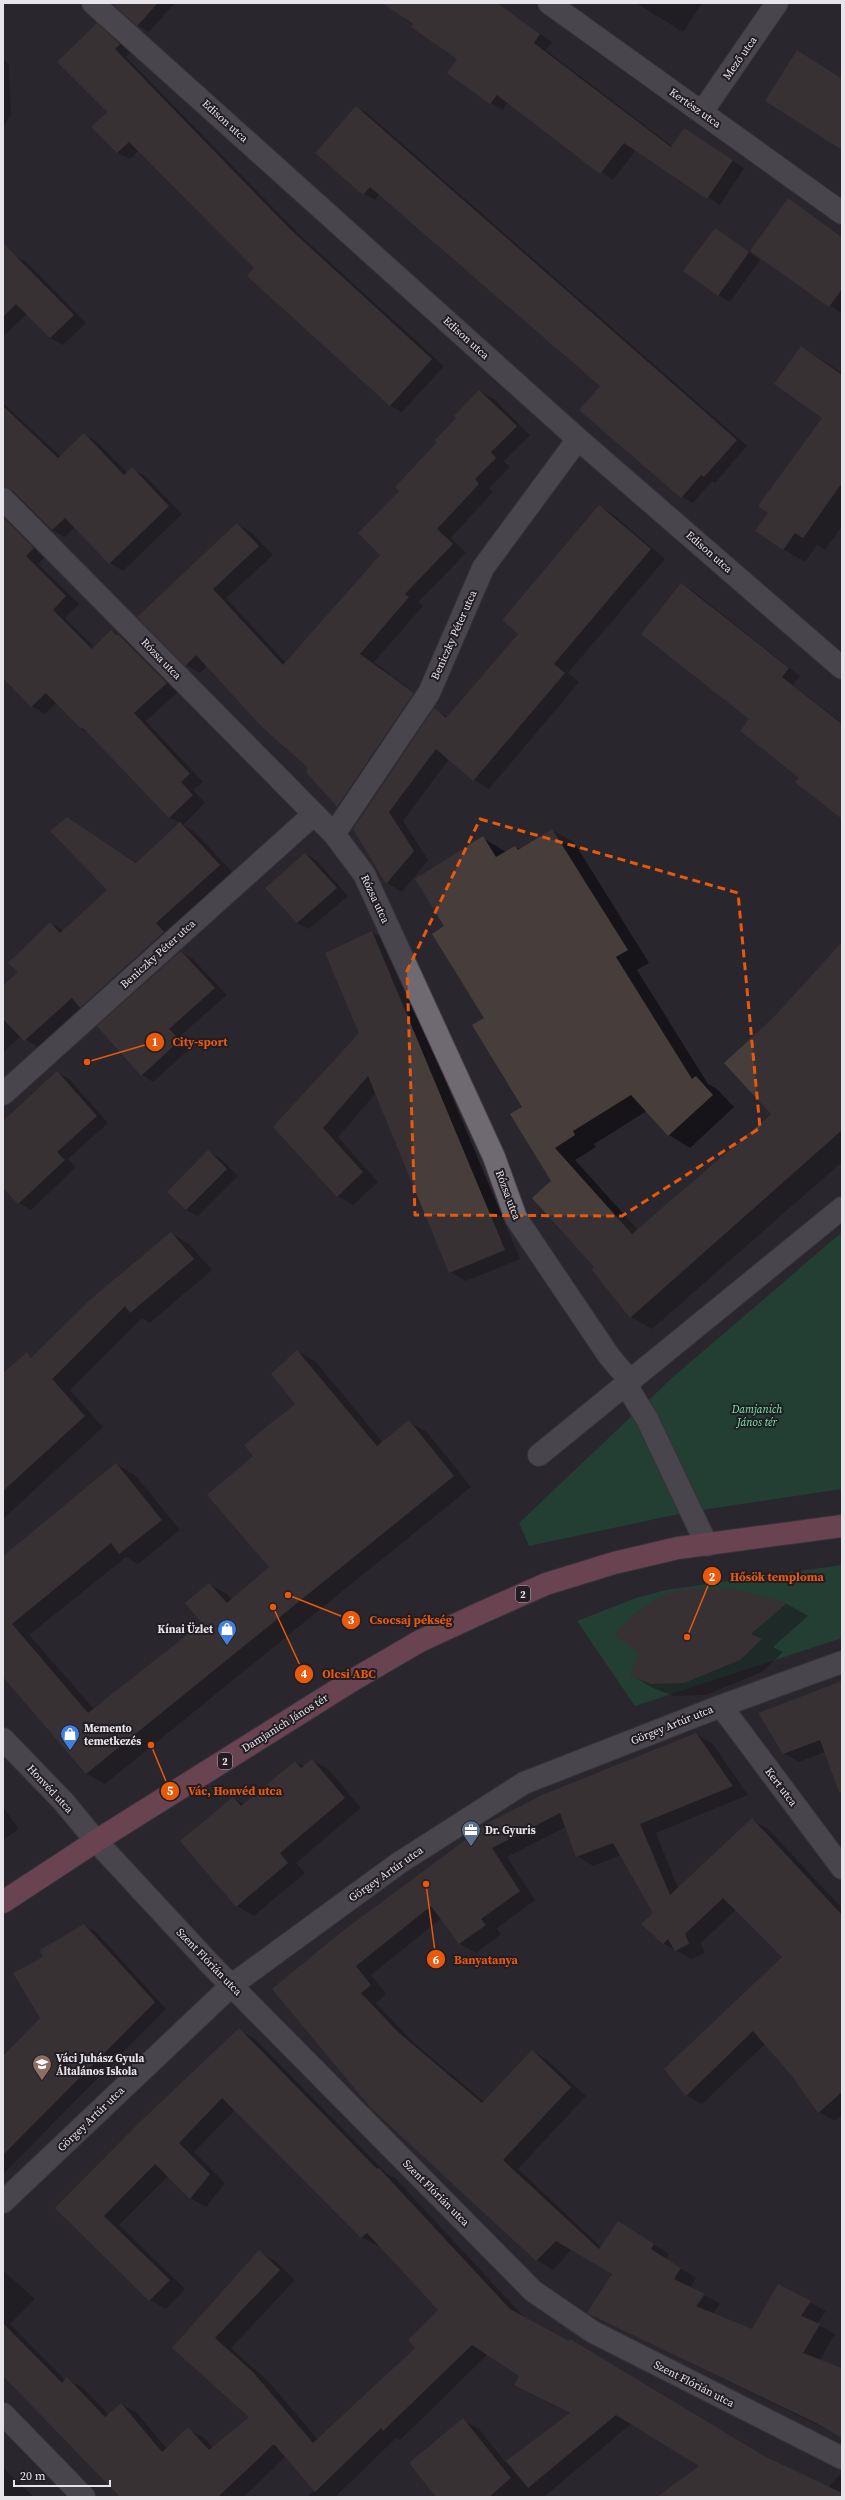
<svg xmlns="http://www.w3.org/2000/svg" width="845" height="2500" font-family="'Source Serif 4',serif">
	<rect width="100%" height="100%" fill="#2a262d"/>
	<path fill="#1b5b3a" d="M 842,1232 L 842,1489 L 688,1512 L 529,1546 L 519,1523 L 673,1377 Z
		M 842,1565 L 842,1638 L 635,1706 L 577,1621 L 636,1598 L 666,1590 Z"/>
	<path fill="#0007" d="M 118,3 L 175,3 L 149,32 L 137,25 Z
		M 384,3 L 498,5 L 552,42 L 546,50 L 673,147 L 685,129 L 744,168 L 720,205 L 636,150 L 613,180 L 508,102 L 503,110 L 491,103 L 458,59 Z
		M 636,3 L 702,3 L 683,32 Z
		M 97,24 L 109,31 L 131,51 L 126,57 L 302,237 L 444,366 L 402,412 L 391,406 L 248,276 L 256,268 L 138,151 L 130,159 L 118,153 L 93,127 L 108,112 Z
		M 3,60 L 9,64 L 11,115 L 3,127 Z
		M 356,107 L 367,113 L 747,446 L 715,483 L 712,481 L 693,503 L 682,497 L 601,386 L 380,194 L 375,200 L 364,194 L 316,153 Z
		M 788,199 L 842,236 L 841,313 L 751,252 Z
		M 715,229 L 760,260 L 730,302 L 718,295 Z
		M 14,255 L 27,263 L 86,323 L 63,345 L 50,338 L 27,314 L 3,337 L 3,265 Z
		M 802,347 L 842,373 L 842,526 L 825,550 L 817,545 L 805,562 L 783,549 L 770,513 L 823,418 Z
		M 480,391 L 494,399 L 530,435 L 504,461 L 510,467 L 489,488 L 493,492 L 451,538 L 466,553 L 418,602 L 423,606 L 374,662 L 427,702 L 352,814 L 338,806 L 307,772 L 310,768 L 208,666 L 200,673 L 186,665 L 138,617 L 238,524 L 252,533 L 273,555 L 226,598 L 286,663 L 381,555 L 400,491 Z
		M 3,403 L 61,457 L 84,434 L 97,442 L 128,473 L 132,469 L 145,476 L 182,514 L 123,571 L 110,563 L 75,527 L 65,537 L 52,530 L 16,495 L 7,498 L 46,556 L 38,564 L 79,604 L 65,618 L 95,648 L 112,631 L 132,642 L 179,691 L 146,721 L 203,782 L 193,790 L 205,803 L 183,825 L 195,832 L 234,874 L 40,1049 L 21,1036 L 3,1052 L 3,987 L 19,973 L 50,923 L 64,931 L 108,890 L 68,818 L 137,863 L 180,823 L 169,817 L 90,734 L 81,729 L 56,703 L 45,714 L 32,706 L 3,675 Z
		M 599,506 L 614,515 L 665,559 L 568,673 L 579,682 L 489,789 L 474,780 L 449,759 L 403,821 L 428,860 L 402,892 L 387,883 L 354,829 L 434,710 L 448,717 L 519,633 Z
		M 682,585 L 693,591 L 800,676 L 793,685 L 842,723 L 842,817 L 800,778 L 751,719 Z
		M 552,830 L 574,842 L 649,963 L 637,970 L 708,1084 L 717,1089 L 734,1107 L 690,1148 L 669,1135 L 647,1111 L 594,1144 L 596,1147 L 575,1160 L 638,1230 L 842,1051 L 842,1162 L 652,1329 L 631,1317 L 596,1267 L 552,1181 L 524,1107 L 446,927 L 483,838 L 506,852 L 515,847 L 521,850 Z
		M 306,854 L 317,861 L 348,896 L 309,929 L 297,923 Z
		M 372,932 L 387,941 L 520,1259 L 466,1281 L 450,1272 L 376,1093 L 338,1137 L 378,1182 L 353,1205 L 337,1196 L 274,1127 L 360,1034 Z
		M 181,952 L 193,959 L 227,995 L 180,1036 L 191,1048 L 153,1082 L 142,1075 Z
		M 57,1073 L 69,1079 L 108,1123 L 68,1159 L 76,1167 L 31,1210 L 19,1203 L 3,1186 L 3,1122 Z
		M 208,1152 L 220,1158 L 238,1176 L 198,1216 L 186,1210 Z
		M 171,1233 L 189,1244 L 212,1270 L 150,1323 L 142,1318 L 70,1390 L 103,1427 L 3,1519 L 3,1375 L 27,1354 L 34,1358 Z
		M 297,1351 L 315,1361 L 383,1443 L 409,1422 L 427,1432 L 471,1487 L 105,1784 L 87,1774 L 3,1676 L 3,1557 L 116,1464 L 135,1475 L 180,1530 L 138,1564 L 126,1557 L 29,1635 L 94,1709 L 204,1623 L 209,1584 L 227,1594 L 232,1600 L 270,1568 L 254,1456 L 296,1404 Z
		M 736,1590 L 787,1604 L 808,1616 L 773,1647 L 783,1652 L 762,1672 L 706,1695 L 674,1696 L 653,1688 L 631,1675 Z
		M 842,1682 L 842,1777 L 825,1752 L 799,1762 L 784,1753 Z
		M 696,1734 L 712,1743 L 748,1795 L 656,1833 L 678,1888 L 752,1820 L 768,1829 L 842,1908 L 842,2115 L 835,2121 L 819,2112 L 793,2075 L 766,2043 L 702,2104 L 686,2095 L 783,1957 L 736,1910 L 701,1943 L 705,1953 L 691,1959 L 663,1943 L 654,1913 L 621,1855 L 593,1866 L 577,1856 L 566,1827 L 507,1857 L 535,1900 L 497,1928 L 501,1934 L 476,1953 L 460,1944 L 442,1918 L 371,1975 L 386,1994 L 376,2003 L 413,2042 L 484,2102 L 532,2051 L 547,2060 L 586,2096 L 518,2169 L 601,2247 L 634,2232 L 669,2254 L 666,2259 L 696,2278 L 690,2288 L 720,2303 L 713,2314 L 752,2330 L 779,2286 L 826,2311 L 817,2324 L 835,2334 L 820,2360 L 842,2392 L 842,2437 L 589,2313 L 614,2274 L 572,2249 L 553,2270 L 537,2260 L 372,2107 L 273,1989 L 469,1838 Z
		M 312,1760 L 329,1770 L 361,1808 L 296,1863 L 305,1873 L 254,1916 L 237,1906 L 233,1798 L 244,1804 L 295,1762 L 304,1767 Z
		M 3,1807 L 19,1829 L 3,1840 Z
		M 84,1925 L 96,1932 L 166,2009 L 3,2174 L 3,2057 L 42,2018 L 45,1957 Z
		M 239,2030 L 255,2039 L 387,2174 L 395,2178 L 525,2318 L 766,2458 L 828,2487 L 842,2473 L 842,2497 L 658,2497 L 701,2466 L 632,2423 L 544,2497 L 437,2497 L 463,2420 L 479,2429 L 506,2463 L 571,2414 L 515,2385 L 520,2375 L 488,2354 L 400,2440 L 396,2438 L 337,2495 L 339,2497 L 307,2497 L 315,2490 L 286,2456 L 244,2497 L 121,2497 L 3,2375 L 3,2270 L 35,2299 L 10,2324 L 66,2381 L 67,2379 L 83,2388 L 109,2415 L 121,2404 L 137,2413 L 167,2449 L 188,2429 L 204,2438 L 213,2448 L 250,2417 L 174,2348 L 259,2252 L 275,2261 L 295,2280 L 231,2348 L 269,2382 L 318,2440 L 417,2348 L 440,2311 L 379,2245 L 378,2246 L 362,2237 L 236,2109 L 194,2152 L 225,2183 L 206,2207 L 190,2198 L 168,2176 L 119,2225 L 185,2289 L 166,2309 L 150,2300 L 56,2208 Z
		M 3,2468 L 34,2497 L 3,2497 Z"/>
	<path fill="#473e3b" d="M 116,3 L 158,3 L 137,26 L 114,5 Z
		M 382,3 L 497,3 L 540,34 L 534,43 L 671,147 L 684,128 L 733,160 L 707,199 L 624,143 L 600,174 L 497,95 L 490,104 L 447,73 L 457,59 L 411,27 L 413,24 Z
		M 97,23 L 120,44 L 115,49 L 290,229 L 432,359 L 390,406 L 247,276 L 254,268 L 129,142 L 117,153 L 91,127 L 107,112 L 57,62 Z
		M 797,50 L 842,79 L 842,150 L 765,101 Z
		M 356,106 L 737,440 L 704,477 L 701,475 L 681,498 L 579,410 L 600,386 L 370,187 L 363,195 L 315,153 Z
		M 788,198 L 842,237 L 842,289 L 829,307 L 750,251 Z
		M 715,228 L 749,252 L 718,296 L 683,271 Z
		M 3,243 L 74,315 L 50,338 L 16,304 L 3,317 Z
		M 801,346 L 842,375 L 842,483 L 803,538 L 795,533 L 783,550 L 755,531 L 768,513 L 758,506 L 822,418 L 774,384 Z
		M 479,390 L 517,426 L 491,452 L 496,458 L 475,479 L 479,484 L 437,529 L 453,544 L 405,594 L 409,597 L 360,654 L 414,693 L 337,807 L 306,772 L 308,768 L 262,727 L 196,655 L 185,666 L 137,617 L 237,523 L 259,546 L 213,589 L 283,665 L 380,555 L 358,533 L 399,491 L 395,487 L 437,442 L 435,440 L 456,418 L 454,416 Z
		M 3,406 L 58,458 L 84,433 L 124,475 L 132,467 L 169,506 L 109,564 L 65,518 L 52,530 L 12,490 L 3,487 Z
		M 599,505 L 651,549 L 554,664 L 565,673 L 473,781 L 436,749 L 389,812 L 414,851 L 386,884 L 353,829 L 434,708 L 446,718 L 518,634 L 502,620 Z
		M 3,517 L 34,548 L 26,556 L 66,596 L 53,610 L 92,649 L 111,630 L 116,635 L 118,634 L 167,683 L 134,713 L 190,774 L 181,782 L 193,795 L 169,818 L 83,728 L 81,729 L 46,693 L 31,707 L 3,678 Z
		M 681,583 L 789,668 L 782,677 L 842,724 L 842,819 L 795,782 L 799,778 L 740,731 L 749,719 L 641,634 Z
		M 67,817 L 136,863 L 180,822 L 220,865 L 156,923 L 164,932 L 80,1008 L 72,998 L 24,1041 L 3,1019 L 3,986 L 18,972 L 8,963 L 50,922 L 60,933 L 107,890 L 50,831 Z
		M 552,829 L 628,950 L 616,957 L 692,1079 L 696,1076 L 713,1095 L 668,1136 L 631,1095 L 573,1131 L 575,1135 L 555,1148 L 632,1234 L 771,1114 L 724,1063 L 774,1017 L 842,942 L 842,1130 L 630,1318 L 592,1270 L 594,1267 L 532,1198 L 551,1181 L 510,1114 L 522,1107 L 472,1025 L 484,1018 L 432,934 L 444,926 L 415,879 L 483,836 L 496,857 L 515,846 L 518,850 Z
		M 305,853 L 337,888 L 297,923 L 265,888 Z
		M 372,931 L 505,1250 L 449,1273 L 368,1076 L 323,1128 L 363,1172 L 337,1197 L 273,1127 L 359,1033 L 325,953 Z
		M 181,951 L 215,988 L 169,1029 L 180,1040 L 141,1076 L 97,1026 Z
		M 57,1071 L 97,1116 L 57,1152 L 65,1160 L 18,1204 L 3,1188 L 3,1121 Z
		M 208,1150 L 227,1169 L 186,1210 L 167,1192 Z
		M 171,1232 L 194,1259 L 130,1313 L 125,1306 L 52,1379 L 85,1416 L 3,1491 L 3,1373 L 27,1352 L 31,1358 L 92,1298 Z
		M 297,1350 L 377,1446 L 409,1420 L 454,1476 L 86,1774 L 3,1677 L 3,1556 L 116,1463 L 162,1520 L 119,1554 L 111,1543 L 12,1624 L 88,1713 L 202,1623 L 185,1603 L 209,1583 L 227,1603 L 269,1567 L 207,1495 L 253,1456 L 244,1445 L 295,1404 L 271,1374 Z
		M 681,1589 L 736,1589 L 787,1603 L 751,1634 L 762,1639 L 740,1660 L 684,1683 L 651,1684 L 630,1676 L 639,1653 L 615,1635 L 632,1616 L 657,1598 Z
		M 842,1681 L 842,1792 L 839,1792 L 820,1740 L 783,1754 L 758,1713 Z
		M 696,1733 L 733,1786 L 640,1824 L 670,1895 L 752,1818 L 842,1915 L 842,2092 L 818,2113 L 792,2076 L 753,2031 L 686,2096 L 664,2069 L 782,1957 L 723,1898 L 685,1934 L 689,1944 L 675,1951 L 668,1939 L 663,1944 L 641,1924 L 653,1913 L 613,1843 L 576,1857 L 560,1813 L 492,1848 L 520,1891 L 481,1919 L 486,1925 L 459,1944 L 431,1906 L 356,1966 L 371,1985 L 361,1993 L 398,2032 L 482,2103 L 532,2050 L 571,2087 L 503,2160 L 599,2249 L 618,2221 L 654,2244 L 651,2249 L 681,2268 L 674,2279 L 705,2294 L 696,2306 L 752,2329 L 778,2284 L 811,2301 L 801,2316 L 820,2324 L 803,2353 L 842,2368 L 842,2438 L 816,2423 L 587,2313 L 612,2274 L 556,2241 L 536,2261 L 371,2108 L 272,1989 L 340,1933 L 468,1838 L 466,1835 L 470,1832 L 542,1795 Z
		M 312,1759 L 345,1798 L 280,1853 L 288,1863 L 236,1907 L 180,1841 L 233,1797 L 241,1806 L 295,1761 L 301,1768 Z
		M 84,1924 L 155,2002 L 3,2155 L 3,2056 L 40,2018 L 13,1973 L 43,1957 L 40,1950 Z
		M 239,2028 L 377,2169 L 379,2168 L 510,2309 L 569,2341 L 570,2339 L 764,2456 L 842,2493 L 842,2497 L 657,2497 L 699,2466 L 616,2415 L 528,2488 L 506,2461 L 570,2413 L 514,2385 L 519,2376 L 472,2345 L 383,2431 L 381,2428 L 315,2492 L 274,2444 L 218,2497 L 120,2497 L 3,2376 L 3,2323 L 62,2383 L 67,2377 L 105,2417 L 121,2403 L 162,2452 L 188,2427 L 209,2450 L 249,2417 L 172,2348 L 259,2250 L 280,2270 L 215,2338 L 253,2372 L 313,2443 L 415,2348 L 408,2340 L 438,2310 L 367,2233 L 361,2238 L 222,2098 L 179,2143 L 210,2174 L 190,2199 L 155,2164 L 104,2216 L 170,2280 L 149,2301 L 55,2208 L 139,2123 Z
		M 463,2418 L 511,2478 L 489,2497 L 436,2497 L 409,2463 Z"/>
	<g fill="none" stroke-linecap="round" stroke-linejoin="round">
		<defs>
			<path id="street" d="M 93,3 L 578,439 L 842,668
				M 549,3 L 842,213
				M 702,112 L 777,3
				M 3,499 L 334,834 L 364,874 L 494,1157 L 516,1218 L 609,1356 L 631,1382
				M 334,834 L 429,693 L 483,568 L 578,439
				M 3,1094 L 313,815
				M 626,1385 L 647,1419 L 707,1545
				M 539,1455 L 842,1208
				M 721,1706 L 842,1868
				M 96,1841 L 211,1965 L 533,2291 L 593,2332 L 842,2458
				M 3,2202 L 232,1985 L 399,1863 L 524,1783 L 721,1706 L 842,1662
				M 3,2414 L 84,2497"/>
			<path id="secondary" d="M 3,1739 L 63,1801 L 96,1841"/>
			<path id="primary" d="M 3,1902 L 96,1841 L 353,1680 L 420,1641 L 485,1611 L 546,1584 L 614,1563 L 678,1548 L 842,1526"/>
		</defs>
		<use href="#street" stroke="#464248" stroke-width="24"/>
		<use href="#secondary" stroke="#464248" stroke-width="24"/>
		<use href="#primary" stroke="#464248" stroke-width="24"/>
		<use href="#street" stroke="#6f6a72" stroke-width="22"/>
		<use href="#secondary" stroke="#6f6a72" stroke-width="22"/>
		<use href="#primary" stroke="#b5667b" stroke-width="22"/>
	</g>
	<path d="M0 0H845V2500H0ZM 480,819 L 738,893 L 760,1128 L 622,1216 L 415,1215 L 407,971 Z" fill="#2a262d" fill-opacity=".55" fill-rule="evenodd"/>
	<path fill="none" stroke="#e8590c" stroke-width="3" stroke-dasharray="8 5" stroke-linejoin="round" d="M 480,819 L 738,893 L 760,1128 L 622,1216 L 415,1215 L 407,971 Z"/>
	<defs>
		<symbol id="shop-pin" viewBox="-11 -11 22 30"><path d="M0 17L-7.5 6A9.5 9.5 0 1 1 7.5 6Z" fill="#3f7fe0" stroke="#211d23"/><path d="M-5-2.5h2.3a2.7 3.5 0 0 1 5.4 0H5L5.5 6h-11ZM-1.5-2.5h3a1.5 2.3 0 0 0-3 0Z" fill="#fff"/></symbol>
		<symbol id="office-pin" viewBox="-11 -11 22 30"><path d="M0 17L-7.5 6A9.5 9.5 0 1 1 7.5 6Z" fill="#5c6f8a" stroke="#211d23"/><path d="M-6-3h4V-5.5h4V-3h4V5H-6ZM-1-4.5V-3h2v-1.5ZM-6 0V1H6V0Z" fill="#fff"/></symbol>
		<symbol id="school-pin" viewBox="-11 -11 22 30"><path d="M0 17L-7.5 6A9.5 9.5 0 1 1 7.5 6Z" fill="#8d6e63" stroke="#211d23"/><path d="M0-5L7-2L0 1L-7-2ZM-4 1L0 2.5L4 1V4Q0 6-4 4Z" fill="#fff"/></symbol>
	</defs>
	<g fill-rule="evenodd">
		<use href="#shop-pin" x="216" y="1618" width="22" height="30"/>
		<use href="#shop-pin" x="59" y="1723" width="22" height="30"/>
		<use href="#office-pin" x="460" y="1819" width="22" height="30"/>
		<use href="#school-pin" x="31" y="2053" width="22" height="30"/>
	</g>
	<g text-anchor="middle" dominant-baseline="central" stroke-width="4" stroke-linejoin="round" paint-order="stroke">
		<g fill="#211d23" stroke="#aca9ae" stroke-width="1">
			<rect x="516" y="1586" width="14" height="16" rx="3"/>
			<rect x="218" y="1753" width="14" height="16" rx="3"/>
		</g>
		<g font-size="10" font-weight="bold" fill="#e7e5e9">
			<text x="523" y="1594">2</text>
			<text x="225" y="1761">2</text>
		</g>
		<g font-size="11" fill="#e7e5e9" stroke="#211d23">
			<text transform="translate(740 58) rotate(-55)">Mező utca</text>
			<text transform="translate(695 108) rotate(35)">Kertész utca</text>
			<text transform="translate(225 121) rotate(42)">Edison utca</text>
			<text transform="translate(466 338) rotate(42)">Edison utca</text>
			<text transform="translate(709 552) rotate(41)">Edison utca</text>
			<text transform="translate(454 635) rotate(-66)">Beniczky Péter utca</text>
			<text transform="translate(161 659) rotate(46)">Rózsa utca</text>
			<text transform="translate(375 899) rotate(65)">Rózsa utca</text>
			<text transform="translate(158 954) rotate(-42)">Beniczky Péter utca</text>
			<text transform="translate(508 1195) rotate(69)">Rózsa utca</text>
			<text transform="translate(285 1723) rotate(-32)">Damjanich János tér</text>
			<text transform="translate(672 1725) rotate(-22)">Görgey Artúr utca</text>
			<text transform="translate(781 1787) rotate(53)">Kert utca</text>
			<text transform="translate(50 1789) rotate(47)">Honvéd utca</text>
			<text transform="translate(386 1874) rotate(-35)">Görgey Artúr utca</text>
			<text transform="translate(209 1962) rotate(46)">Szent Flórián utca</text>
			<text transform="translate(91 2119) rotate(-44)">Görgey Artúr utca</text>
			<text transform="translate(436 2193) rotate(45)">Szent Flórián utca</text>
			<text transform="translate(694 2384) rotate(27)">Szent Flórián utca</text>
		</g>
		<g font-size="11" font-style="italic" fill="#77ecaa" stroke="#211d23">
			<text x="757" y="1409">Damjanich<tspan x="757" dy="13">János tér</tspan></text>
		</g>
		<g font-size="11" font-weight="bold" fill="#e7e5e9" stroke="#211d23" text-anchor="start">
			<text x="213" y="1629" text-anchor="end">Kínai Üzlet</text>
			<text x="84" y="1728">Memento<tspan x="84" dy="13">temetkezés</tspan></text>
			<text x="485" y="1830">Dr. Gyuris</text>
			<text x="56" y="2058">Váci Juhász Gyula<tspan x="56" dy="13">Általános Iskola</tspan></text>
		</g>
	</g>
	<path fill="none" stroke="#e8590c" stroke-width="1.5" d="M87 1062L155 1042M687 1637L712 1576M288 1595L351 1620M273 1607L304 1674M151 1745L170 1791M426 1884L436 1959"/>
	<g fill="#e8590c" stroke="#211d23" stroke-width="1.5">
		<circle cx="87" cy="1062" r="4"/>
		<circle cx="687" cy="1637" r="4"/>
		<circle cx="288" cy="1595" r="4"/>
		<circle cx="273" cy="1607" r="4"/>
		<circle cx="151" cy="1745" r="4"/>
		<circle cx="426" cy="1884" r="4"/>
		<circle cx="155" cy="1042" r="10"/>
		<circle cx="712" cy="1576" r="10"/>
		<circle cx="351" cy="1620" r="10"/>
		<circle cx="304" cy="1674" r="10"/>
		<circle cx="170" cy="1791" r="10"/>
		<circle cx="436" cy="1959" r="10"/>
	</g>
	<g font-size="12" text-anchor="middle" font-weight="bold" fill="#fff">
		<text x="155" y="1046">1</text>
		<text x="712" y="1581">2</text>
		<text x="351" y="1624">3</text>
		<text x="304" y="1678">4</text>
		<text x="170" y="1795">5</text>
		<text x="436" y="1964">6</text>
	</g>
	<g font-size="12" text-anchor="middle" font-weight="bold" fill="#e8590c" stroke="#211d23" stroke-width="4" stroke-linejoin="round" paint-order="stroke">
		<text x="200" y="1046">City-sport</text>
		<text x="777" y="1581">Hősök temploma</text>
		<text x="411" y="1624">Csocsaj pékség</text>
		<text x="349" y="1678">Olcsi ABC</text>
		<text x="235" y="1795">Vác, Honvéd utca</text>
		<text x="486" y="1964">Banyatanya</text>
	</g>
	<rect width="845" height="2500" fill="none" stroke="#e7e5e9" stroke-width="8"/>
	<path d="M14 2480v6h96v-6" fill="none" stroke="#e7e5e9" stroke-width="2"/>
	<text x="20" y="2480" font-size="12" fill="#e7e5e9" stroke="#211d23" stroke-width="3" paint-order="stroke">20 m</text>
</svg>
